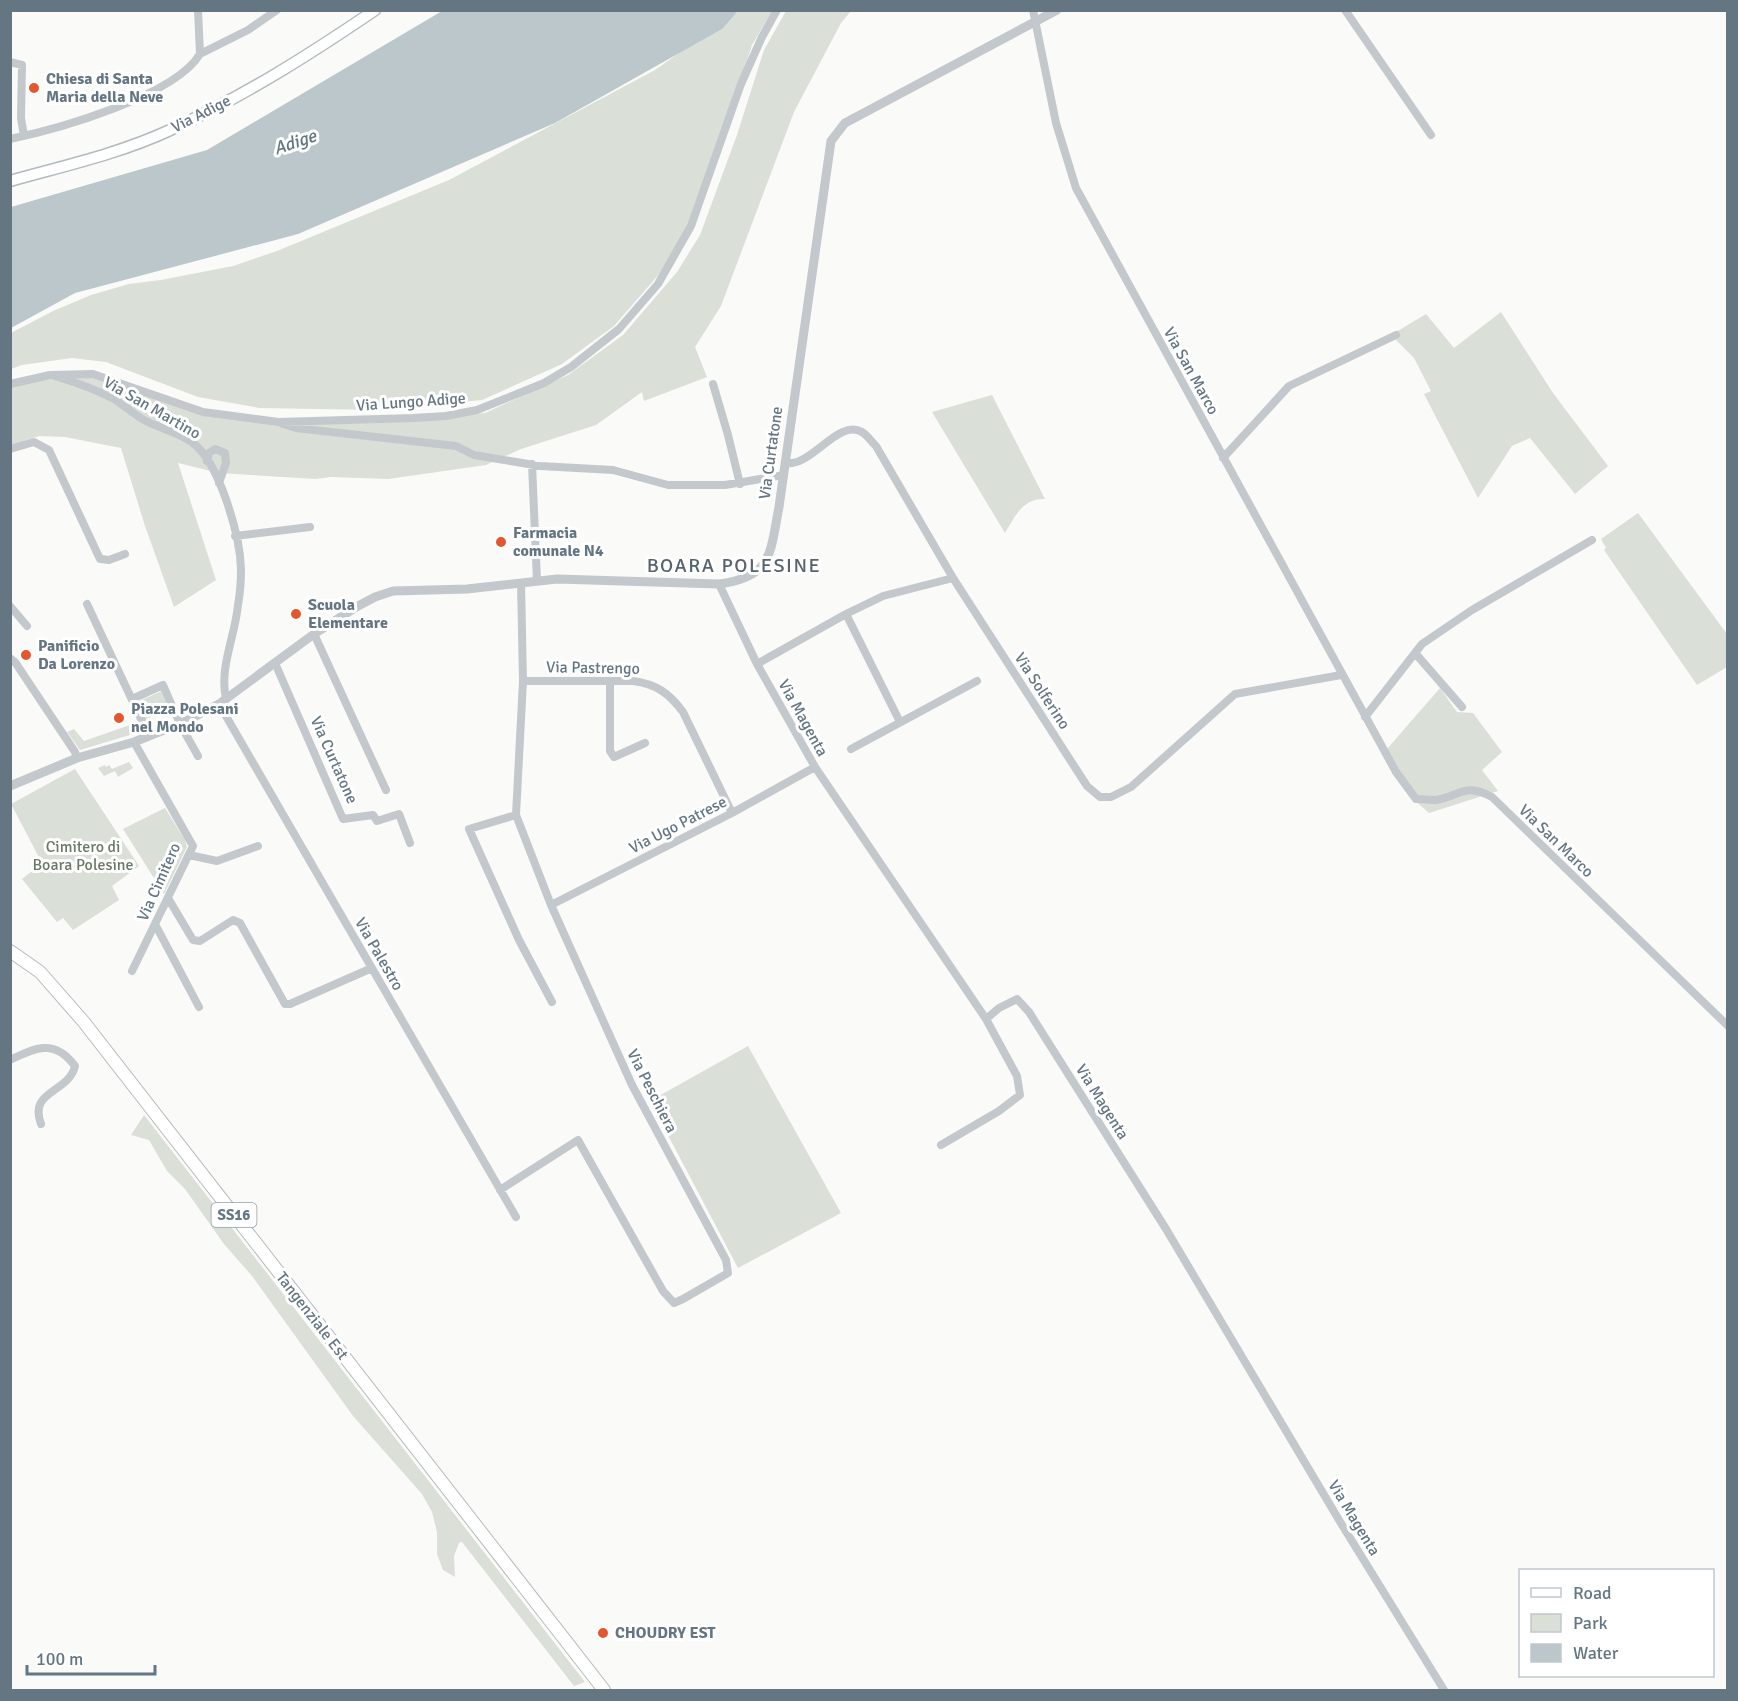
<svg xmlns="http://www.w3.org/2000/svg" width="1738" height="1701" font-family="Signika,sans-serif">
	<rect width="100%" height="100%" fill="#fafaf8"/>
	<path fill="#dadfd7" d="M 739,11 L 772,11 L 752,45 L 725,131 L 689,229 L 667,265 L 614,326 L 562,364 L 482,400 L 378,410 L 260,408 L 198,397 L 106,362 L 72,358 L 22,365 L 11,369 L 11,333 L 53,311 L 91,295 L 129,284 L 161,280 L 233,266 L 277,251 L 449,180 L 655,70 Z
		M 786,11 L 851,11 L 841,23 L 794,112 L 721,306 L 695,347 L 707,377 L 644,401 L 642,392 L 596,425 L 521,449 L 486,465 L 388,479 L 331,477 L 315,479 L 219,473 L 178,463 L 216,580 L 174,607 L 145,526 L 121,448 L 65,437 L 39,436 L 11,446 L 11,383 L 73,371 L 195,410 L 259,420 L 379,422 L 485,413 L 568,375 L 623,335 L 677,272 L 700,235 L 737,135 L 764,50 Z
		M 1501,312 L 1553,393 L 1608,466 L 1575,494 L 1530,438 L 1512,446 L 1478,498 L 1424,394 L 1431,391 L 1414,358 L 1391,335 L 1426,314 L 1454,348 Z
		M 992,395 L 1045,499 C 1023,498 1015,516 1005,533 L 932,412 Z
		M 1638,513 L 1727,634 L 1727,667 L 1697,685 L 1604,550 L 1606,548 L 1601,539 Z
		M 1440,688 L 1457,712 L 1473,713 L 1502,752 L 1482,770 L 1498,791 L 1429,813 L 1413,799 L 1387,749 Z
		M 162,691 L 170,709 L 145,720 L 137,702 Z
		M 130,725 L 133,734 L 80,750 L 67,732 L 74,729 L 84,741 Z
		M 129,762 L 133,768 L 118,777 L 115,771 L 104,776 L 98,768 L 105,765 L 106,767 L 109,765 L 112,769 Z
		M 75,769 L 139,866 L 112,886 L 119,900 L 73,930 L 63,918 L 57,922 L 22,879 L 42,863 L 11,804 Z
		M 165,808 L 185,840 L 187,847 L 164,894 L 123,829 Z
		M 748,1046 L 841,1213 L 738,1268 L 650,1101 Z
		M 144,1115 L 585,1682 L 574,1686 L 462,1542 L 459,1543 L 454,1556 L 455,1577 L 443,1570 L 437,1554 L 437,1532 L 432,1512 L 422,1494 L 353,1416 L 252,1276 L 224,1244 L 185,1189 L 167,1171 L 149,1140 L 131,1135 Z"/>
	<path fill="#bbc7cb" d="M 442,11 L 738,11 L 722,29 L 555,123 L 298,234 L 75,293 L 11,328 L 11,207 L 207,150 Z"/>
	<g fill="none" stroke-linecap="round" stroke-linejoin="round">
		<defs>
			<path id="secondary" d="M 10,181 C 63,166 118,154 168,131 C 241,98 309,55 375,10"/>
			<path id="primary" d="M 10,951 L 40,972 L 83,1021 L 604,1690"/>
		</defs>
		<use href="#secondary" stroke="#b3babf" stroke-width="13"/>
		<use href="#primary" stroke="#b5babe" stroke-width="14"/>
		<path stroke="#c3c8cc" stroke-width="8" d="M 198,10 L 200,54
			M 1033,10 L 1056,123 L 1076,188 L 1396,772 L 1416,799 C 1422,799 1430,800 1436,800 C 1461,796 1464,782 1492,797 L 1728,1026
			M 1345,10 L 1431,135
			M 200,54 L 248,30 L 277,10
			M 10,62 L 22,65 L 21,118 L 24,136
			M 10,139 C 58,129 175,96 200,54
			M 55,376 C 75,382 95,389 114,399 C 124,405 133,414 144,420 C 158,428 181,433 193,443 C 220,464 240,536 241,569 C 241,581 240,594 238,605 C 235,637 219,667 226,699
			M 10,384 L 50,375 L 93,374 L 203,412 L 279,422 L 413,418 L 446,416 L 477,410 L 544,383 L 571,367 L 619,329 L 658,284 L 691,226 L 741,84 L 762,37 L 777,10
			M 713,384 L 728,435 L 740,484
			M 283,424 L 296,428 L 456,446 L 474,455 L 540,466 L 613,470 L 668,485 L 725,485 L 784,475
			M 10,449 L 34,442 L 49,450 L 100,559 L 109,560 L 125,554
			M 1223,458 L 1289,386 L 1396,335
			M 207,461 L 209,453 L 215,449 L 225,453 L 226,463 L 219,483
			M 785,463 C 811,468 838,418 862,432 C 867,435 872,442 876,446 L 953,578 L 1087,786 L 1100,797 L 1111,797 L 1131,787 L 1235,694 L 1341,675
			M 532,464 L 537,581
			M 235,536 L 310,527
			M 719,584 L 757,664 L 815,767 L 986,1019 L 999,1008 L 1017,999 L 1029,1012 L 1166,1229 L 1339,1520 L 1444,1690
			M 87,604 L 149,736
			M 10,606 L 27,626
			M 846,614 L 900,722
			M 314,634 L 386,790
			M 1415,653 L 1462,707
			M 10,658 L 15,662 L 75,752 L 77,758
			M 275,663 L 343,819 L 373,815 L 377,821 L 399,814 L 410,843
			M 757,664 L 846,614 L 883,596 L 953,578
			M 523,681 L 633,681 C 656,684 669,693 683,712 L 732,813
			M 610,681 L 610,751 L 614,757 L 645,743
			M 132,699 L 163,685 L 180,724 L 198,756
			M 219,704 L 516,1217
			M 1365,717 L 1422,644 L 1472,610 L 1592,540
			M 851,749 L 977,681
			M 516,815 L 469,829 L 519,940 L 552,1002
			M 189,855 L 217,861 L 258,846
			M 168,898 L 193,940 L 200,941 L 233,920 L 240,923 L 285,1004 L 290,1004 L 372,968
			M 551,905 L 732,813 L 815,767
			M 155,924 L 199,1007
			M 132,971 L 193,846 L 134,742
			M 10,1060 C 36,1047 55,1039 75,1066 C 69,1093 28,1090 41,1124
			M 941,1145 L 999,1111 L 1020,1095 L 1017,1076 L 986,1019
			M 500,1190 L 578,1140 L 663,1291 L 674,1303 L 683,1299 L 728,1273 L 726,1260 L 632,1085 L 551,905 L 516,815 L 523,681 L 521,583"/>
		<path stroke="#c3c8cc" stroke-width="9" d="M 10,786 L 77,758 L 134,742 L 184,722 L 219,704 L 314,634 L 358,606 L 375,597 L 393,591 L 467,589 L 557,579 L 719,584 C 773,577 770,553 779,507 L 831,141 L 845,123 L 1057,10"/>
		<use href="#secondary" stroke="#fff" stroke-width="10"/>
		<use href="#primary" stroke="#fff" stroke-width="12"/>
	</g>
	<g fill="#e4572e" stroke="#fff" stroke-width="2">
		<circle cx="34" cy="88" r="6"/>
		<circle cx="501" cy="542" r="6"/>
		<circle cx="296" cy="614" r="6"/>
		<circle cx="26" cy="655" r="6"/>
		<circle cx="119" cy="718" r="6"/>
		<circle cx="603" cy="1633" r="6"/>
	</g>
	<g text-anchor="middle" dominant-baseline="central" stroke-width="6" stroke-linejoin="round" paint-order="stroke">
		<rect fill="#fff" stroke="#939fa8" stroke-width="1.5" x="211.5" y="1203" width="45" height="24" rx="4.5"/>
		<g font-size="15" font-weight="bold" fill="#657683">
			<text x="234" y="1215">SS16</text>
		</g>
		<g font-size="16" font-weight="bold" fill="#657683" stroke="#fff" text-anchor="start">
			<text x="46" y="79">Chiesa di Santa<tspan x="46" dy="18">Maria della Neve</tspan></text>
			<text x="513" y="533">Farmacia<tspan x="513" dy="18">comunale N4</tspan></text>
			<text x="308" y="605">Scuola<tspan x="308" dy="18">Elementare</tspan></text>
			<text x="38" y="646">Panificio<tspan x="38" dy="18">Da Lorenzo</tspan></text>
			<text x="131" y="709">Piazza Polesani<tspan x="131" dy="18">nel Mondo</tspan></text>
			<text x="615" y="1633">CHOUDRY EST</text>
		</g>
		<g font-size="16" fill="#657683" stroke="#fff">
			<text transform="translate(201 114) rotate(-27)">Via Adige</text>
			<text transform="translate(1191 371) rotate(61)">Via San Marco</text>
			<text transform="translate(411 402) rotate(-4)">Via Lungo Adige</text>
			<text transform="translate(152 408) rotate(30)">Via San Martino</text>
			<text transform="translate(771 453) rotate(-82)">Via Curtatone</text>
			<text transform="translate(593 668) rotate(1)">Via Pastrengo</text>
			<text transform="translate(1042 691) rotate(57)">Via Solferino</text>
			<text transform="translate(803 718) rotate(61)">Via Magenta</text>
			<text transform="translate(334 760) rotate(66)">Via Curtatone</text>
			<text transform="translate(678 825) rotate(-27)">Via Ugo Patrese</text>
			<text transform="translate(1556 841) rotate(44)">Via San Marco</text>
			<text transform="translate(159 882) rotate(-66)">Via Cimitero</text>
			<text transform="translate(379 954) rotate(60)">Via Palestro</text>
			<text transform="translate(652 1091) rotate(63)">Via Peschiera</text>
			<text transform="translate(1102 1102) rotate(58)">Via Magenta</text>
			<text transform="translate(312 1316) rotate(52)">Tangenziale Est</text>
			<text transform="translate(1354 1518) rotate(59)">Via Magenta</text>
		</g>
		<g font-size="16" fill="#687a64" stroke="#fff">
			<text x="83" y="847">Cimitero di<tspan x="83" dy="18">Boara Polesine</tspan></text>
		</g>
		<g font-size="18" font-style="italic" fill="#60757c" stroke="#fff">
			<text transform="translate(295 142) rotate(-19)">Adige</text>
		</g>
		<g font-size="20" letter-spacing="1.5" fill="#57646e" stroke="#fff">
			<text x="734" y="565">BOARA POLESINE</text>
		</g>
	</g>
	<rect width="1738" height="1701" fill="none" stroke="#657683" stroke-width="24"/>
	<rect x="1519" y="1569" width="195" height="108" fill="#ffffff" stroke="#c1c8cd" stroke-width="1.5"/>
	<rect x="1531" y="1588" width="30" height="9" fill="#ffffff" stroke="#c1c8cd" stroke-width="1.5"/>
	<text x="1573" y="1599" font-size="18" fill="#657683">Road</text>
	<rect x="1531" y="1614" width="30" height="18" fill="#dadfd7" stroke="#c1c8cd" stroke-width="1.5"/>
	<text x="1573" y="1629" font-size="18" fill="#657683">Park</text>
	<rect x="1531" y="1644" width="30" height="18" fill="#bbc7cb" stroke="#c1c8cd" stroke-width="1.5"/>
	<text x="1573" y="1659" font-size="18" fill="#657683">Water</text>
	<path d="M27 1665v9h128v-9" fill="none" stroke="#657683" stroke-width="3"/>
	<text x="36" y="1665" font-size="18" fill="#657683" stroke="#ffffff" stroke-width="4.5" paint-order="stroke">100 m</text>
</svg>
